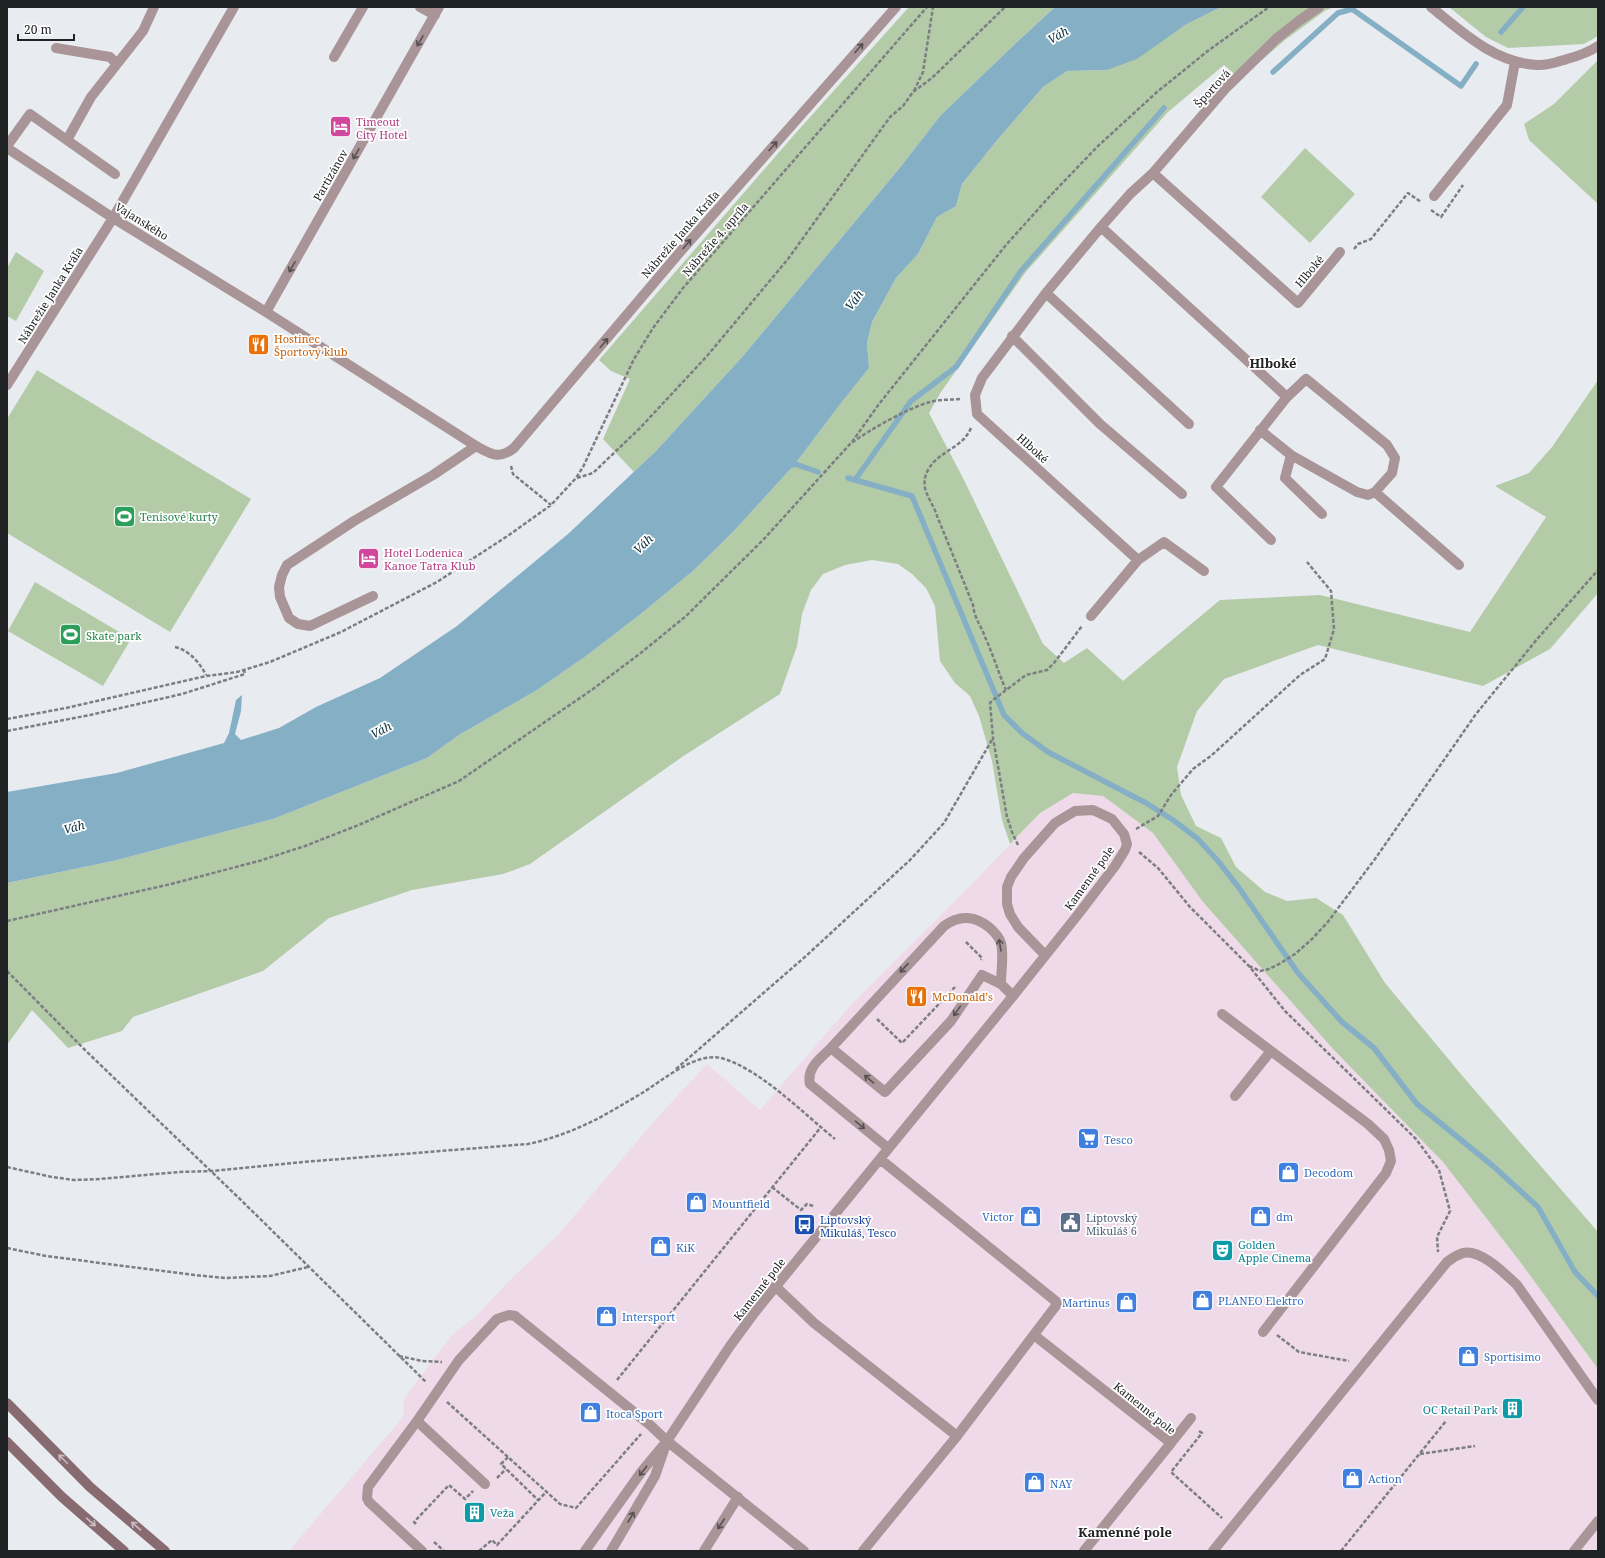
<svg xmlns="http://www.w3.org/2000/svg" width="1605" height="1558" font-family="'Noto Serif',serif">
	<rect width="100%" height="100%" fill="#e8ebf0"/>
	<path fill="#eedae9" d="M 1073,793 L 1103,796 L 1153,833 L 1203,902 L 1334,1050 L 1443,1162 L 1521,1263 L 1598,1369 L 1598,1551 L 289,1551 L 403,1417 L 404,1399 L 450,1337 L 476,1316 L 514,1276 L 558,1235 L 655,1120 L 707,1064 L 760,1110 L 850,1006 L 970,886 L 1040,813 Z"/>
	<path fill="#b4cba7" d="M 909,7 L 1055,7 L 1016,43 L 941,115 L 898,170 L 743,356 L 656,451 L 634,472 L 603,439 L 630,379 L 611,371 L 599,360 L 794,135 Z
		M 1221,7 L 1335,7 L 1326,10 L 1285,40 L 1240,79 L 1224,65 L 1168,112 L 1025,273 L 941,392 L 929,413 L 965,482 L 1043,644 L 1064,663 L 1087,648 L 1123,681 L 1220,600 L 1320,595 L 1470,632 L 1546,517 L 1495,486 L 1529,473 L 1552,447 L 1598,380 L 1598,593 L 1550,649 L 1483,686 L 1318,645 L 1224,679 L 1197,711 L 1177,767 L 1181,795 L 1196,826 L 1221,838 L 1236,867 L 1265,892 L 1287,901 L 1316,898 L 1343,915 L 1385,983 L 1465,1079 L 1598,1232 L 1598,1369 L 1521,1263 L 1443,1162 L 1334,1050 L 1203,902 L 1153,833 L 1103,796 L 1073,793 L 1040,813 L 1010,844 L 1002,820 L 992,761 L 979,716 L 970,696 L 955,683 L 940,661 L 935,606 L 926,588 L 912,574 L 898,564 L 872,560 L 845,565 L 823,574 L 811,590 L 802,614 L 797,646 L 780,694 L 682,757 L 530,864 L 503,874 L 412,890 L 329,918 L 263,971 L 133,1017 L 122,1031 L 68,1048 L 32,1010 L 7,1045 L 7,883 L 113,861 L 273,819 L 427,758 L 459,735 L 537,690 L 586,656 L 642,613 L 694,570 L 732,533 L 795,464 L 838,407 L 869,368 L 867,343 L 872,322 L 896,278 L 918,254 L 937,217 L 956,206 L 962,184 L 998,139 L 1043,87 L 1067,71 L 1107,70 L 1185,25 Z
		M 1449,7 L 1598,7 L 1598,36 L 1584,44 L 1508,48 L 1486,37 Z
		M 1598,60 L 1598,204 L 1529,140 L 1524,124 L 1554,104 Z
		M 1305,148 L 1355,194 L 1310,243 L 1261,197 Z
		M 16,252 L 44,271 L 16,321 L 7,316 L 7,268 Z
		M 37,370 L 251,499 L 170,632 L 7,533 L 7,419 Z
		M 35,582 L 131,639 L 103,686 L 8,631 Z"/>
	<path fill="#85afc5" d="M 1055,7 L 1221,7 L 1185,25 L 1137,59 L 1107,70 L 1067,71 L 1043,87 L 998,139 L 962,184 L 956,206 L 937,217 L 918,254 L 896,278 L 872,322 L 867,343 L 869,368 L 838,407 L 795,464 L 732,533 L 694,570 L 642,613 L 586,656 L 537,690 L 459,735 L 427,758 L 273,819 L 113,861 L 7,883 L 7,792 L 117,773 L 224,743 L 229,733 L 236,700 L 242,695 L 241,711 L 235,734 L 241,740 L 279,728 L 316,707 L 380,678 L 457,626 L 568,534 L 656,451 L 743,356 L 898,170 L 941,115 L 1016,43 Z"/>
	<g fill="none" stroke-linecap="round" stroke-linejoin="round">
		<path stroke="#85afc5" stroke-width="5.5" d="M 1501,32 L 1523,7
			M 1273,72 L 1338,13 L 1352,9 L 1461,86 L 1476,64
			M 790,466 L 795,464 L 818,472
			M 848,478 L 912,496 L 1004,715 L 1022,733 L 1048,752 L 1146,803 L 1173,820 L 1198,839 L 1218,861 L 1239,888 L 1298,973 L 1342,1022 L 1374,1048 L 1417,1104 L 1493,1166 L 1538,1207 L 1575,1272 L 1598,1296
			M 855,480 L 911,401 L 956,367 L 1021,271 L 1164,108"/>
		<path stroke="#7c7e82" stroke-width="2.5" stroke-dasharray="4 2" stroke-linecap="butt" d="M 914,91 L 923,72 L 933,7
			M 1431,210 L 1441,217 L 1463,185
			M 1354,249 L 1358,244 L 1371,239 L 1408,193 L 1421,202
			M 971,428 C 962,449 938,451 928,470 C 925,475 924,481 925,488 C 927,497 934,506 937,516 C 949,545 961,575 973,605 C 975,620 980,623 985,637 C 993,654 998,672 1006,690
			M 852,442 L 879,404 L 1006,245 L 1050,196 L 1098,146 L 1157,92 L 1209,50 L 1269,7
			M 511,466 L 513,474 L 551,505
			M 577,478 L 593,473 L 640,428 L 707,356 L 788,259 L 890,117 L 903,106 L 913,92 L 932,78 L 1005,7
			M 175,647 C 189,650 200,663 206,675
			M 7,719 L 66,708 L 206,676 L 237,672 L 270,662 L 341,632 L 437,582 L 509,535 L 551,505 L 576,478 L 583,467 L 634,359 L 653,328 L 683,288 L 927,7
			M 7,731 L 90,715 L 182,694 L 245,674 L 244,670
			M 1136,829 L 1158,816 L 1171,795 L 1193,769 L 1212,755 L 1300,675 L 1325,659 L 1334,629 L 1331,591 L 1307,562
			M 1018,845 L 1012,832 L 1007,817 L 993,738 L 990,703 L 993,700 L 1026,675 L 1047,670 L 1054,663 L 1082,626
			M 1139,852 L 1158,868 L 1190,907 L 1249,966 L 1285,1011 L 1416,1139 L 1439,1170 L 1450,1211 L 1437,1237 L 1438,1252
			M 7,921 L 171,884 L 259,861 L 305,846 L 361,824 L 459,781 L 593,689 L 642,652 L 686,616 L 764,539 L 850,444 C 869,430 908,408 930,402 C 940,399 951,400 961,399
			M 966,942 L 982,958 L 981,960
			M 1249,966 L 1260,971 L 1269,969 L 1281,963 L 1295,954 L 1311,940 L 1327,923 L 1375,859 L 1476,714 L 1538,638 L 1598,570
			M 7,971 L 85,1050 L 243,1202 L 426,1382
			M 877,1019 L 902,1043 L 955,987
			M 676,1069 L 806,956 L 910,860 L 944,823 L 993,738
			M 7,1167 L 52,1177 L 74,1180 L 100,1179 L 179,1172 L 212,1171 L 303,1162 L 528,1144 C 552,1139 575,1130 597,1119 C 612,1111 627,1102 642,1093 C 662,1081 695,1052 721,1058 C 759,1068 804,1114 835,1139
			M 772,1187 L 801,1210 L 807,1204 L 813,1206
			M 7,1248 L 46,1256 L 194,1275 L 225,1278 L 270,1276 L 308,1267
			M 1277,1335 L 1299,1352 L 1349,1361
			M 399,1356 L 422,1361 L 442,1362
			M 617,1380 L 821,1127
			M 447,1402 L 560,1504 L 576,1508 L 641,1434
			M 1199,1431 L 1202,1433 L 1171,1472 L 1222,1518
			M 1420,1454 L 1475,1446
			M 508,1457 L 501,1464 L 538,1500
			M 497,1478 L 506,1469
			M 416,1524 L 414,1522 L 449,1485 L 465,1499 L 473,1491
			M 434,1542 L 444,1551
			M 479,1551 L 492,1540 L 497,1545 L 546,1492
			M 1341,1551 L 1446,1421"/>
		<path stroke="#a99598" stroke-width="10" d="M 420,7 L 435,15
			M 56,48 L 110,57 L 117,64
			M 334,57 L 363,7
			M 67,140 L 91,97 L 143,31 L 154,7
			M 7,146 L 30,114 L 115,174
			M 113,218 L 234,7
			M 373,596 L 310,626 L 298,624 L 289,618 L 280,597 L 279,587 L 282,575 L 287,565 L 354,521 L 433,475 L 476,446
			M 1222,1014 L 1368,1124 L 1384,1139 L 1389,1150 L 1391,1161 L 1386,1173 L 1263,1332
			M 831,1048 L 944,926 C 960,914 976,916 990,928 C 995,933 999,936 1001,943 C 1004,955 1001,971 1001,984
			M 1235,1096 L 1270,1052
			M 888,1148 L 810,1084 C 806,1068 821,1058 831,1048 L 885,1092 L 951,1021 L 982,975 L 1001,984 L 1013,996
			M 775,1286 L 814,1323 L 957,1436
			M 417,1421 L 485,1484
			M 1171,1443 L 1191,1418
			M 422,1551 L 369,1502 L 367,1498 L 368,1487 L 417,1421 L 459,1360 L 497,1319 L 509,1315 L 515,1316 L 650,1425 L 667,1441
			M 704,1551 L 738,1497
			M 1213,1551 L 1447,1262 C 1452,1258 1457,1255 1463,1253 C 1481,1249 1505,1274 1517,1285 L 1598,1400
			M 1574,1551 L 1598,1521"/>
		<path stroke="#a99598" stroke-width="10" d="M 1431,7 C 1462,32 1495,63 1537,65 C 1547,66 1557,62 1567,59 C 1578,56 1588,53 1598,46
			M 7,148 L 113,218 L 266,312 L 476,446 C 491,454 499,460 514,448 L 680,252 L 896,7
			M 1153,173 L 1298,303 L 1340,252
			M 1434,196 L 1507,105 L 1515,62
			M 1101,227 L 1287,397 L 1306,379 L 1387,445 L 1395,458 L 1392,473 L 1375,492 L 1459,565
			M 1046,293 L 1189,424
			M 266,312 L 439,7
			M 1012,336 L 1100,424 L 1182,494
			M 7,385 L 113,218
			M 1260,430 L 1291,455 L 1357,492 L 1368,495 L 1375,492
			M 1291,455 L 1285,478 L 1322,514
			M 1271,540 L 1216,487 L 1287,397
			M 1138,560 L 1164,542 L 1204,571
			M 1091,616 L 1138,560 L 977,414 L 975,395 L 982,378 L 1046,293 L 1101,227 L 1130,194 L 1153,173 L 1225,89 L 1276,39 L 1300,20 L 1319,7
			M 1034,1335 L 1171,1443 L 1084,1551
			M 667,1441 L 804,1551
			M 585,1551 L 642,1471 L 667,1441 L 730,1346 L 755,1312 L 1013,996 L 1080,912 L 1115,866 L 1125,850 L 1127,844 L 1124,834 L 1112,819 L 1093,810 L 1075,811 L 1055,823 L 1024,858 L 1011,877 L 1007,887 L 1007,904 L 1010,914 L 1018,927 L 1045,955
			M 611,1551 L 655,1476 L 665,1447
			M 863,1551 L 957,1436 L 1058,1303 L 880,1159"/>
		<path stroke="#886b71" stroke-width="10" d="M 7,1403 L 90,1487 L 165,1551
			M 7,1442 L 62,1497 L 124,1551"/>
	</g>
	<defs><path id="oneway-shaft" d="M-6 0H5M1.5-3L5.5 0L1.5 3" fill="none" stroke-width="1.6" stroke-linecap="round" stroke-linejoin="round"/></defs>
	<g stroke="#575052">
		<use href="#oneway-shaft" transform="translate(420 41) rotate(120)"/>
		<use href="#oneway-shaft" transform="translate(859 48) rotate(-49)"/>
		<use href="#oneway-shaft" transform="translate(773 146) rotate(-49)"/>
		<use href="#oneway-shaft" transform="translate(356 154) rotate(120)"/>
		<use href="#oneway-shaft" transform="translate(687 244) rotate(-49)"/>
		<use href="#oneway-shaft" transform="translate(292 267) rotate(120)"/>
		<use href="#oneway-shaft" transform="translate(604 343) rotate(-50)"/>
		<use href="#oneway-shaft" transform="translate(1000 945) rotate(-99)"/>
		<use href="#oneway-shaft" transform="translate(904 968) rotate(133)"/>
		<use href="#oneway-shaft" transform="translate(957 1011) rotate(125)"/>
		<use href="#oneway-shaft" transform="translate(869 1079) rotate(-140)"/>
		<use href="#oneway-shaft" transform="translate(860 1125) rotate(40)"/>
		<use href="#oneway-shaft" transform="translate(643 1471) rotate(128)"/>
		<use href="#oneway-shaft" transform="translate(631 1517) rotate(-60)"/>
		<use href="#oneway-shaft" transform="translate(721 1524) rotate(123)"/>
	</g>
	<g stroke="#c9bcbf">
		<use href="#oneway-shaft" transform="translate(63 1459) rotate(-135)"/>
		<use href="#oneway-shaft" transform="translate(91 1522) rotate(41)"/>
		<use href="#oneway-shaft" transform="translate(136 1526) rotate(-139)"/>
	</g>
	<defs>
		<symbol id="hotel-square" viewBox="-11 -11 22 22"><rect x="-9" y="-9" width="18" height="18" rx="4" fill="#d1479c" stroke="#fff"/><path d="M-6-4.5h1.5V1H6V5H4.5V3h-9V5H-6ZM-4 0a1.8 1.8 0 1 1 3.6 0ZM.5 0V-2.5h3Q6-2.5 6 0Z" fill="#fff"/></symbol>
		<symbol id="restaurant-square" viewBox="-11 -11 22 22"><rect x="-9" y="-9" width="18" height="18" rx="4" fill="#e8710a" stroke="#fff"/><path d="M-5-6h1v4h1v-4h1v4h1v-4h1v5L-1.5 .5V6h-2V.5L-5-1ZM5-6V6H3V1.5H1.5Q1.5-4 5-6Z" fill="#fff"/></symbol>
		<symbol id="stadium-square" viewBox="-11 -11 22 22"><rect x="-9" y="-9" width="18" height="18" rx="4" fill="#2e9e5b" stroke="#fff"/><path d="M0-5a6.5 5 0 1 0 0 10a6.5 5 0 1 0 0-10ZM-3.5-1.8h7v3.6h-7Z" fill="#fff"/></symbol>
		<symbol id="supermarket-square" viewBox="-11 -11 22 22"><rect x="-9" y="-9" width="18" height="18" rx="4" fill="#3f7fe0" stroke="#fff"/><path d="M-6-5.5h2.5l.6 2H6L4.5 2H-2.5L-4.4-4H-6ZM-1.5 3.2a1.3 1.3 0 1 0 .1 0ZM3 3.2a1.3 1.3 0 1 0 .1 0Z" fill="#fff"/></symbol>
		<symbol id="shop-square" viewBox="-11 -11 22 22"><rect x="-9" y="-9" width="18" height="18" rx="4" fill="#3f7fe0" stroke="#fff"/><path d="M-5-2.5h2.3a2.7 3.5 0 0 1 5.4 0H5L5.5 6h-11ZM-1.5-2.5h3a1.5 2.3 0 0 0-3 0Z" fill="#fff"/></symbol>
		<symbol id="civic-square" viewBox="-11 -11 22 22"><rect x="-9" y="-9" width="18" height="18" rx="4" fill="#5c6f8a" stroke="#fff"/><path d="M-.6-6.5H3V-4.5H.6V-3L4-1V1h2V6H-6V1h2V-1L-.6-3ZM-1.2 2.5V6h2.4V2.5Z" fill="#fff"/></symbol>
		<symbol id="bus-square" viewBox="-11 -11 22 22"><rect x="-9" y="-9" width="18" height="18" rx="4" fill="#1a4fb4" stroke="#fff"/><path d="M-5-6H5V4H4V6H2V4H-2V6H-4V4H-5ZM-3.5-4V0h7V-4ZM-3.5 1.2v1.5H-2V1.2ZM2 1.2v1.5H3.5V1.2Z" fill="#fff"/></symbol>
		<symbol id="theatre-square" viewBox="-11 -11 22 22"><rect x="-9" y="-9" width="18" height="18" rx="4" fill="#0f9aa8" stroke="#fff"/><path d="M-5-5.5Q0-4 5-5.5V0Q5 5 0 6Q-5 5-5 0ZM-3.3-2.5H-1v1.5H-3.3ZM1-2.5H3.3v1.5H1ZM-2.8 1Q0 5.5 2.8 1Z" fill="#fff"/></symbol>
		<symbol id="building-square" viewBox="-11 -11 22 22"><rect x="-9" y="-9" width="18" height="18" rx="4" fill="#0f9aa8" stroke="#fff"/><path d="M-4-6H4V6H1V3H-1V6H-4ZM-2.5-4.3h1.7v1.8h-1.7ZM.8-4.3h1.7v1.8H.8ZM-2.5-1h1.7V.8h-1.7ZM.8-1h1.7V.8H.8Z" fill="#fff"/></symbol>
	</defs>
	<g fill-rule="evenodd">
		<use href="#hotel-square" x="328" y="114" width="25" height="25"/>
		<use href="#restaurant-square" x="246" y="332" width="25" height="25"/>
		<use href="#stadium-square" x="112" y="504" width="25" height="25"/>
		<use href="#hotel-square" x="356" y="546" width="25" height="25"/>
		<use href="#stadium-square" x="58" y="622" width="25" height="25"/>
		<use href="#restaurant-square" x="904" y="984" width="25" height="25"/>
		<use href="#supermarket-square" x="1076" y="1126" width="25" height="25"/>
		<use href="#shop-square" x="1276" y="1160" width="25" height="25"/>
		<use href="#shop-square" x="684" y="1190" width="25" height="25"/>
		<use href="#shop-square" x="1018" y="1204" width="25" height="25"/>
		<use href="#shop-square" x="1248" y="1204" width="25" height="25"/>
		<use href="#civic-square" x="1058" y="1210" width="25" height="25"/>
		<use href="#bus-square" x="792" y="1212" width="25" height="25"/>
		<use href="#shop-square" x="648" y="1234" width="25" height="25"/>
		<use href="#theatre-square" x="1210" y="1238" width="25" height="25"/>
		<use href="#shop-square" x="1190" y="1288" width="25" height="25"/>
		<use href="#shop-square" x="1114" y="1290" width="25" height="25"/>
		<use href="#shop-square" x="594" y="1304" width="25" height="25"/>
		<use href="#shop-square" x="1456" y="1344" width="25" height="25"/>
		<use href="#building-square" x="1500" y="1396" width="25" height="25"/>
		<use href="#shop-square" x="578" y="1400" width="25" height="25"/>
		<use href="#shop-square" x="1340" y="1466" width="25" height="25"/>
		<use href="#shop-square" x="1022" y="1470" width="25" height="25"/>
		<use href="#building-square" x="462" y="1500" width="25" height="25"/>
	</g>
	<g text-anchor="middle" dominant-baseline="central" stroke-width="3.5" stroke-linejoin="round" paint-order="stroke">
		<g font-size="11" fill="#212224" stroke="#fff">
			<text transform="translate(1212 88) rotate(-48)">Športová</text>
			<text transform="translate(330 175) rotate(-60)">Partizánov</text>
			<text transform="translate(142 221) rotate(32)">Vajanského</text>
			<text transform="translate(680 234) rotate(-49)">Nábrežie Janka Kráľa</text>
			<text transform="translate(715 239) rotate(-49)">Nábrežie 4. apríla</text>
			<text transform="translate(1309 271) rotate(-50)">Hlboké</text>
			<text transform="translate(50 295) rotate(-58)">Nábrežie Janka Kráľa</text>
			<text transform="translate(1033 448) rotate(42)">Hlboké</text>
			<text transform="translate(1089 878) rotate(-54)">Kamenné pole</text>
			<text transform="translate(759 1289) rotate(-52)">Kamenné pole</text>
			<text transform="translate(1145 1408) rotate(39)">Kamenné pole</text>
		</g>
		<g font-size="11" fill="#b23c85" stroke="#fff" text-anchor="start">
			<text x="356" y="121">Timeout<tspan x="356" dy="13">City Hotel</tspan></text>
			<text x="384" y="552">Hotel Lodenica<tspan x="384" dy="13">Kanoe Tatra Klub</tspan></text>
		</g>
		<g font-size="11" fill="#c56008" stroke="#fff" text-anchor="start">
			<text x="274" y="338">Hostinec<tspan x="274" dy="13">Športový klub</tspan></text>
			<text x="932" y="996">McDonald's</text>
		</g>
		<g font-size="11" fill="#27864d" stroke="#fff" text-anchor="start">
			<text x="140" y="516">Tenisové kurty</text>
			<text x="86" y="635">Skate park</text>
		</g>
		<g font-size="11" fill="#366cbe" stroke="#fff" text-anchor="start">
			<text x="1104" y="1139">Tesco</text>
			<text x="1304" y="1172">Decodom</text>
			<text x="712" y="1203">Mountfield</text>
			<text x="1014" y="1216" text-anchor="end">Victor</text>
			<text x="1276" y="1216">dm</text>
			<text x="676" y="1247">KiK</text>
			<text x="1218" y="1300">PLANEO Elektro</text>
			<text x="1110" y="1302" text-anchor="end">Martinus</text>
			<text x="622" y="1316">Intersport</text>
			<text x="1484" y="1356">Sportisimo</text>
			<text x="606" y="1413">Itoca Sport</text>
			<text x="1368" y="1478">Action</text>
			<text x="1050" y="1483">NAY</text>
		</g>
		<g font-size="11" fill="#4e5e75" stroke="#fff" text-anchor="start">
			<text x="1086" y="1217">Liptovský<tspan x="1086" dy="13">Mikuláš 6</tspan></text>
		</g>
		<g font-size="11" fill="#164399" stroke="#fff" text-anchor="start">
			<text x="820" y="1219">Liptovský<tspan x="820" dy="13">Mikuláš, Tesco</tspan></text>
		</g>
		<g font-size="11" fill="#0d838f" stroke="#fff" text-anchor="start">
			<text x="1238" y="1244">Golden<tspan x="1238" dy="13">Apple Cinema</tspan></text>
			<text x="1498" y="1409" text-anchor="end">OC Retail Park</text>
			<text x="490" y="1512">Veža</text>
		</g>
		<g font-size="12" font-style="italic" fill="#072e3e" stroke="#fff">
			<text transform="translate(1058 35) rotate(-29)">Váh</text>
			<text transform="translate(854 300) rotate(-54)">Váh</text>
			<text transform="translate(643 544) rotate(-44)">Váh</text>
			<text transform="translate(381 730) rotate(-28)">Váh</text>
			<text transform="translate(74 827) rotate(-14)">Váh</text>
		</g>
		<g font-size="13" font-weight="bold" fill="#212224" stroke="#fff">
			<text x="1273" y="363">Hlboké</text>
			<text x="1125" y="1532">Kamenné pole</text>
		</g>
	</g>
	<rect width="1605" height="1558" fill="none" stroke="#212224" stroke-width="16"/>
	<path d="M18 34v6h56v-6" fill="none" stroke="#212224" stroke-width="2"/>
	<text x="24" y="34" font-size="12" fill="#212224" stroke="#ffffff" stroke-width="3" paint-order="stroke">20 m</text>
</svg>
